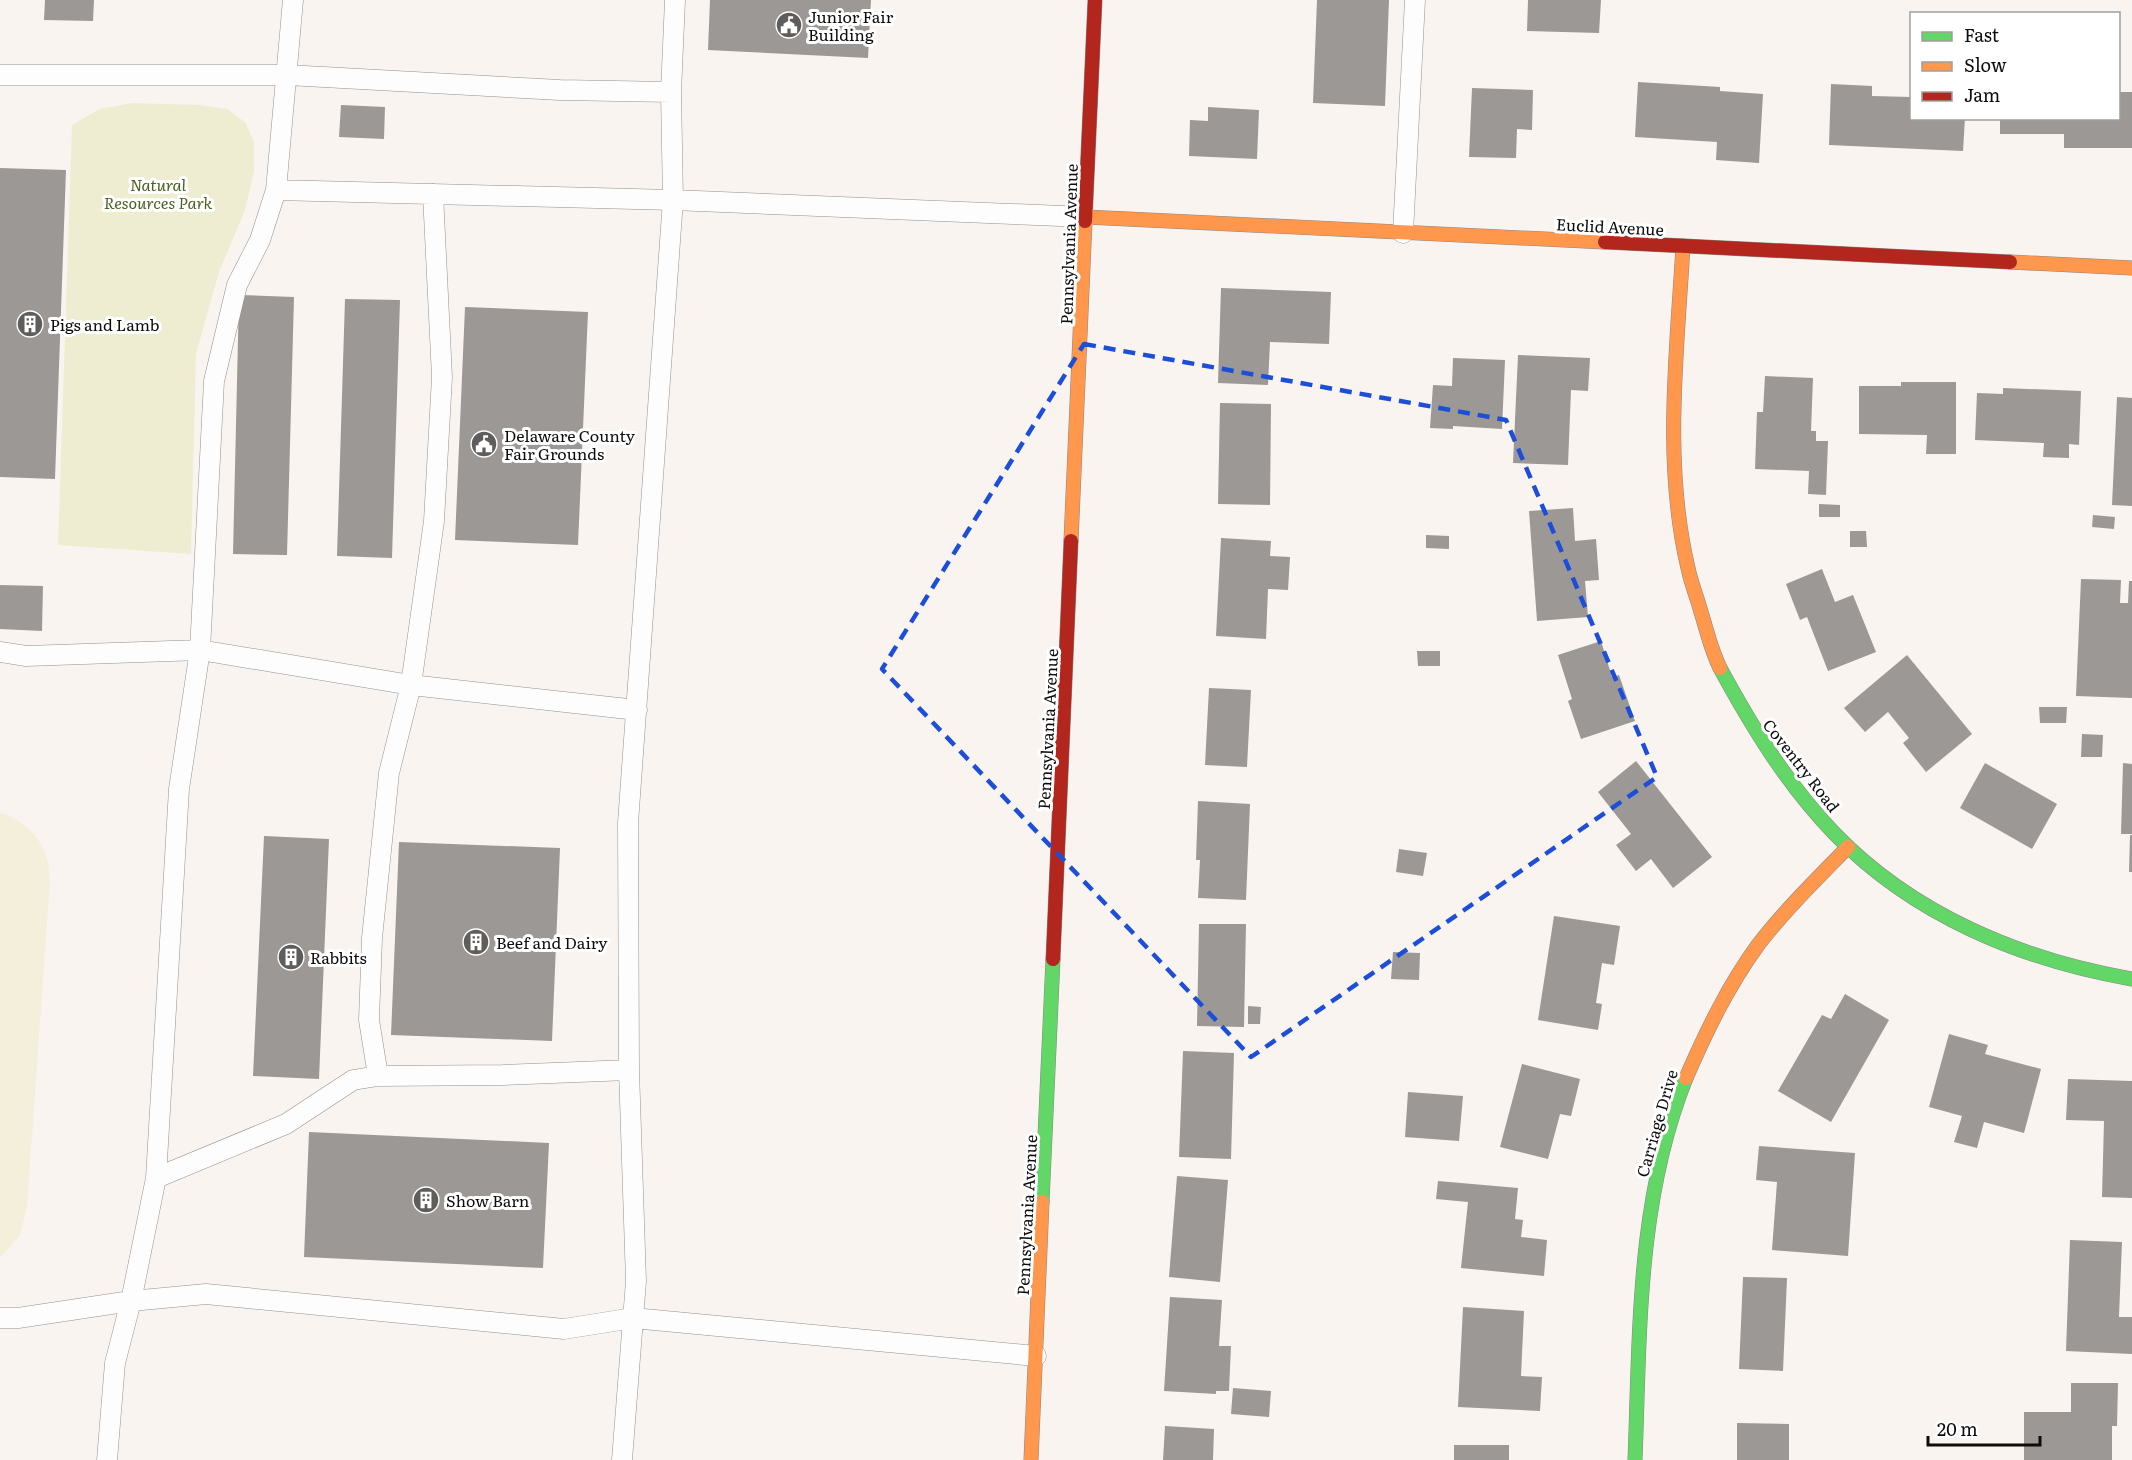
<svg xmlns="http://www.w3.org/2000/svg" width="2132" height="1460" font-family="Literata,serif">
	<rect width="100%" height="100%" fill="#faf4f0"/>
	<path fill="#eeedd1" d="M 132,103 L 199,105 L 227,109 L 246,123 L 254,143 L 254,171 L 245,210 L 219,272 L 196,354 L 191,554 L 58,545 L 72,125 L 100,109 Z"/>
	<path fill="#f4efdb" d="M 0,813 C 21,818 41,837 47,858 C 49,866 49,875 50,883 L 27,1207 L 20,1235 L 0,1258 Z"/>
	<path fill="#9c9896" d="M 45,0 L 94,0 L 93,21 L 44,20 Z
		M 710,0 L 871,0 L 868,58 L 708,50 Z
		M 1317,0 L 1389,0 L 1385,106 L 1313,103 Z
		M 1528,0 L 1601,0 L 1599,33 L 1527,31 Z
		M 1638,82 L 1720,87 L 1720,91 L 1763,94 L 1759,163 L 1716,160 L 1717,142 L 1635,137 Z
		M 1831,84 L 1872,86 L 1872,96 L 1912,97 L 1912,118 L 1965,118 L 1963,151 L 1829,145 Z
		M 1472,88 L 1533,90 L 1532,130 L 1517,129 L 1516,158 L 1469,157 Z
		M 2118,92 L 2132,92 L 2132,148 L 2064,148 L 2064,134 L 2000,134 L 2000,118 L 2118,118 Z
		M 341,105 L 385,107 L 384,139 L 339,137 Z
		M 1208,107 L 1259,110 L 1257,159 L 1189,156 L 1190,120 L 1208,121 Z
		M 0,168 L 66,170 L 55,479 L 0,477 Z
		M 1221,288 L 1331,292 L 1329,344 L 1270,342 L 1268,385 L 1218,383 Z
		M 239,295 L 294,297 L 287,555 L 233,554 Z
		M 345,299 L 400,300 L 392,558 L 337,556 Z
		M 465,307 L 588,312 L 578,545 L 455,540 Z
		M 1518,355 L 1590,358 L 1588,391 L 1571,390 L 1568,465 L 1513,463 Z
		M 1453,358 L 1505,360 L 1502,429 L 1453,426 L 1453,429 L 1430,428 L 1433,385 L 1452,386 Z
		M 1765,376 L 1813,378 L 1811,431 L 1816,431 L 1816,441 L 1828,441 L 1826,495 L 1808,494 L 1809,471 L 1755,469 L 1757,412 L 1763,412 Z
		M 1901,382 L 1956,382 L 1956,454 L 1926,454 L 1927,435 L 1859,434 L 1859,386 L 1901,386 Z
		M 2003,388 L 2081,391 L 2079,445 L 2069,444 L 2069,458 L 2043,457 L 2044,443 L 1975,440 L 1977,393 L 2003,394 Z
		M 2117,397 L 2132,398 L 2132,506 L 2112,505 Z
		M 1220,403 L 1271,404 L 1270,505 L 1218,504 Z
		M 1819,504 L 1840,505 L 1840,517 L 1819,517 Z
		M 1573,508 L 1575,541 L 1596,539 L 1599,580 L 1585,581 L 1588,617 L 1537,621 L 1529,511 Z
		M 2093,515 L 2115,517 L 2114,529 L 2092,527 Z
		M 1850,531 L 1866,531 L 1867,547 L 1850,547 Z
		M 1426,535 L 1449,536 L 1449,549 L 1426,548 Z
		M 1221,538 L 1271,541 L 1270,556 L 1290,557 L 1288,590 L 1268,589 L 1266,639 L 1216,636 Z
		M 1822,569 L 1835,602 L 1853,595 L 1876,652 L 1828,671 L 1807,617 L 1800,620 L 1786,584 Z
		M 2081,579 L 2121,580 L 2120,603 L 2128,603 L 2129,581 L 2132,581 L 2132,698 L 2076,696 Z
		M 0,585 L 43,586 L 42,631 L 0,629 Z
		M 1601,641 L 1612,677 L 1619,675 L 1635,721 L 1581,739 L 1568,701 L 1572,699 L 1558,655 Z
		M 1417,651 L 1440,651 L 1440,666 L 1418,666 Z
		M 1907,655 L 1972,734 L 1926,772 L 1903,743 L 1909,738 L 1888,712 L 1865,732 L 1844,708 Z
		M 1209,688 L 1251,690 L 1247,767 L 1205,765 Z
		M 2039,707 L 2067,707 L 2066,723 L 2040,723 Z
		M 2082,734 L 2103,735 L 2102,757 L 2081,757 Z
		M 1636,761 L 1712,857 L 1673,888 L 1651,859 L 1636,871 L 1616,845 L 1631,834 L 1598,792 Z
		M 1985,763 L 2057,804 L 2032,849 L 1960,808 Z
		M 2123,763 L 2132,764 L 2132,834 L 2121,834 Z
		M 1198,801 L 1250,804 L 1246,900 L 1198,898 L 1200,860 L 1196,860 Z
		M 2130,835 L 2132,835 L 2132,872 L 2129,872 Z
		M 264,836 L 329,839 L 319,1079 L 253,1076 Z
		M 399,842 L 560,848 L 552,1041 L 391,1035 Z
		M 1399,849 L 1427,853 L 1423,876 L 1396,872 Z
		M 1554,916 L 1620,926 L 1614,965 L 1602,963 L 1596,1003 L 1602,1004 L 1598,1030 L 1538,1020 Z
		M 1199,924 L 1246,924 L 1244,1027 L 1197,1026 Z
		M 1393,952 L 1420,953 L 1419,980 L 1391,979 Z
		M 1845,994 L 1889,1020 L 1831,1122 L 1778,1091 L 1822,1015 L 1831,1019 Z
		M 1248,1006 L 1261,1007 L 1260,1024 L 1248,1024 Z
		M 1949,1034 L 1988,1045 L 1985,1054 L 2041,1069 L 2024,1133 L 1984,1122 L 1977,1148 L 1954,1142 L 1962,1116 L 1929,1107 Z
		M 1183,1051 L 1234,1053 L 1231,1159 L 1179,1157 Z
		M 1522,1064 L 1580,1079 L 1571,1116 L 1560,1114 L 1548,1159 L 1500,1147 Z
		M 2068,1079 L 2132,1081 L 2132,1198 L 2102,1197 L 2104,1121 L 2066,1120 Z
		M 1408,1092 L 1463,1096 L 1459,1141 L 1405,1137 Z
		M 309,1132 L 549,1143 L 543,1268 L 304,1257 Z
		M 1759,1146 L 1855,1153 L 1848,1256 L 1772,1250 L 1777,1182 L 1756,1180 Z
		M 1177,1176 L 1228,1180 L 1220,1282 L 1169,1277 Z
		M 1438,1181 L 1518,1188 L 1515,1219 L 1523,1220 L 1521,1237 L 1547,1240 L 1544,1276 L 1461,1268 L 1468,1202 L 1436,1199 Z
		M 2070,1240 L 2122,1242 L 2119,1317 L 2132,1317 L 2132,1354 L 2066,1351 Z
		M 1743,1277 L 1787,1278 L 1783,1371 L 1739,1369 Z
		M 1170,1297 L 1222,1300 L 1219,1346 L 1231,1346 L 1229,1391 L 1216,1391 L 1216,1394 L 1164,1391 Z
		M 1463,1307 L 1524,1311 L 1521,1376 L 1542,1377 L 1540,1411 L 1458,1407 Z
		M 2071,1383 L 2118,1383 L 2117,1426 L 2112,1426 L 2112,1460 L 2024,1460 L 2024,1412 L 2071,1412 Z
		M 1233,1388 L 1271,1391 L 1269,1417 L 1231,1414 Z
		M 1737,1423 L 1789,1424 L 1789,1460 L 1737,1460 Z
		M 1165,1426 L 1214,1429 L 1213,1460 L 1163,1460 Z
		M 1454,1445 L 1509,1445 L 1509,1460 L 1454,1460 Z"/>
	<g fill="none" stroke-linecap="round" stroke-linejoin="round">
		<defs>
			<path id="lane" d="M 0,75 L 287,75 L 560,90 L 671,92
				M 276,190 L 673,200 L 1086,217
				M 1403,233 L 1415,0
				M 0,652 L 26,656 L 200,650 L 411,685 L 637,710
				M 378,1076 L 369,1020 L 372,938 L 389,773 L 411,685 L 434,521 L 442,377 L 433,194
				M 156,1178 L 286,1124 L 353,1080 L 378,1076 L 503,1075 L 629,1070
				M 0,1318 L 18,1318 L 131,1301 L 206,1294 L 564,1329 L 633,1318 L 1036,1356
				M 107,1460 L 115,1363 L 131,1301 L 156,1178 L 179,789 L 200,650 L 214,381 L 237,285 L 260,240 L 276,190 L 293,0
				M 622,1460 L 636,1281 L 629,1070 L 628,823 L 673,200 L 671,92 L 675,0"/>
			<path id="fast" d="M 1720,668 C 1752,727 1787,784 1834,833 C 1913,915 2022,960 2132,979
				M 1042,1202 L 1053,959
				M 1635,1460 C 1640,1331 1637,1200 1686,1078"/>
			<path id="slow" d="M 1086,217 L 1605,242
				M 1683,246 C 1677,352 1663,463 1688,568 C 1691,583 1697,597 1701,612 C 1707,631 1711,650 1720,668
				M 2010,262 L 2132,268
				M 1071,541 L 1085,221
				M 1686,1078 C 1706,1032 1728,986 1758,945 C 1785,910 1817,879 1848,847
				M 1031,1460 L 1042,1202"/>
			<path id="jam" d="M 1085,221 L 1095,0
				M 1605,242 L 2010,262
				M 1053,959 L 1071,541"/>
		</defs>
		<use href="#lane" stroke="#93908f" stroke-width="21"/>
		<use href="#fast" stroke="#8a8785" stroke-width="15"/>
		<use href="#slow" stroke="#8a8785" stroke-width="15"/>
		<use href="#jam" stroke="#8a8785" stroke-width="15"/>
		<use href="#lane" stroke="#fefdfd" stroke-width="20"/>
		<use href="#fast" stroke="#63d668" stroke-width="14"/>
		<use href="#slow" stroke="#ff974d" stroke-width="14"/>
		<use href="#jam" stroke="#b3261e" stroke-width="14"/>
	</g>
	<path fill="none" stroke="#1d4ed8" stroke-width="4.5" stroke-dasharray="12 8" stroke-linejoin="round" d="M 1084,344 L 1506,420 L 1657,777 L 1251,1057 L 882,669 Z"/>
	<defs>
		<symbol id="civic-disc" viewBox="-11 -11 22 22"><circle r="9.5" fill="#5f5d5c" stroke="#fff"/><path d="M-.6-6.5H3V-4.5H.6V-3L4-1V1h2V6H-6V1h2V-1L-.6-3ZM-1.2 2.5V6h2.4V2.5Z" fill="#fff"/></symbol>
		<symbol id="building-disc" viewBox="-11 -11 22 22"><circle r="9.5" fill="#5f5d5c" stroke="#fff"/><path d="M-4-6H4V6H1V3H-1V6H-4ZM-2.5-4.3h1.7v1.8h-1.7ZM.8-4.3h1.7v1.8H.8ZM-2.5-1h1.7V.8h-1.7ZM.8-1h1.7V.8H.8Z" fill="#fff"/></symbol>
	</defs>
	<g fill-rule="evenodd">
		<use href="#civic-disc" x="774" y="10" width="30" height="30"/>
		<use href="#building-disc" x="15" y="309" width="30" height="30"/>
		<use href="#civic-disc" x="469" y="429" width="30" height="30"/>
		<use href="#building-disc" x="461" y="927" width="30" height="30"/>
		<use href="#building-disc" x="276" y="942" width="30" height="30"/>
		<use href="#building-disc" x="411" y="1185" width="30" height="30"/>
	</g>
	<g text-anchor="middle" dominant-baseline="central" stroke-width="6" stroke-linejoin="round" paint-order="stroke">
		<g font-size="16" fill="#0c0c0c" stroke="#fff" text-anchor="start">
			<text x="808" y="16">Junior Fair<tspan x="808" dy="18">Building</tspan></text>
			<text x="50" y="324">Pigs and Lamb</text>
			<text x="504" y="435">Delaware County<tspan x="504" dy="18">Fair Grounds</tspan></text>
			<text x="496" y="942">Beef and Dairy</text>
			<text x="310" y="957">Rabbits</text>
			<text x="446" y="1200">Show Barn</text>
		</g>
		<g font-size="16" font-style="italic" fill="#4a611f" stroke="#fff">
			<text x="158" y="184">Natural<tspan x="158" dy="18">Resources Park</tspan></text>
		</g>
		<g font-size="16" fill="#0c0c0c" stroke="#fff">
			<text transform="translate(1610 226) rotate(3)">Euclid Avenue</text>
			<text transform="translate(1068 244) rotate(-88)">Pennsylvania Avenue</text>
			<text transform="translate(1047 729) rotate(-87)">Pennsylvania Avenue</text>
			<text transform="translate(1802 765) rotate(52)">Coventry Road</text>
			<text transform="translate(1656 1123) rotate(-74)">Carriage Drive</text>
			<text transform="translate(1026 1215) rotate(-87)">Pennsylvania Avenue</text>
		</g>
	</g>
	<rect x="1910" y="12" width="210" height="108" fill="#ffffff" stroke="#9e9e9e" stroke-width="1.5"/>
	<rect x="1922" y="32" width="30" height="9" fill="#63d668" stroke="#9e9e9e" stroke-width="1.5"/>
	<text x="1964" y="42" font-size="18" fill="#0c0c0c">Fast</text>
	<rect x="1922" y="62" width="30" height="9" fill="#ff974d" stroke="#9e9e9e" stroke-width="1.5"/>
	<text x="1964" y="72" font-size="18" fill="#0c0c0c">Slow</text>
	<rect x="1922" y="92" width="30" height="9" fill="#b3261e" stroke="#9e9e9e" stroke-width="1.5"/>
	<text x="1964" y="102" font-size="18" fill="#0c0c0c">Jam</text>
	<path d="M1928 1436v9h112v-9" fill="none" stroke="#0c0c0c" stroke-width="3"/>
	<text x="1937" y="1436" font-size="18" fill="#0c0c0c" stroke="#ffffff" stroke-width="4.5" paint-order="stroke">20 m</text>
</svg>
